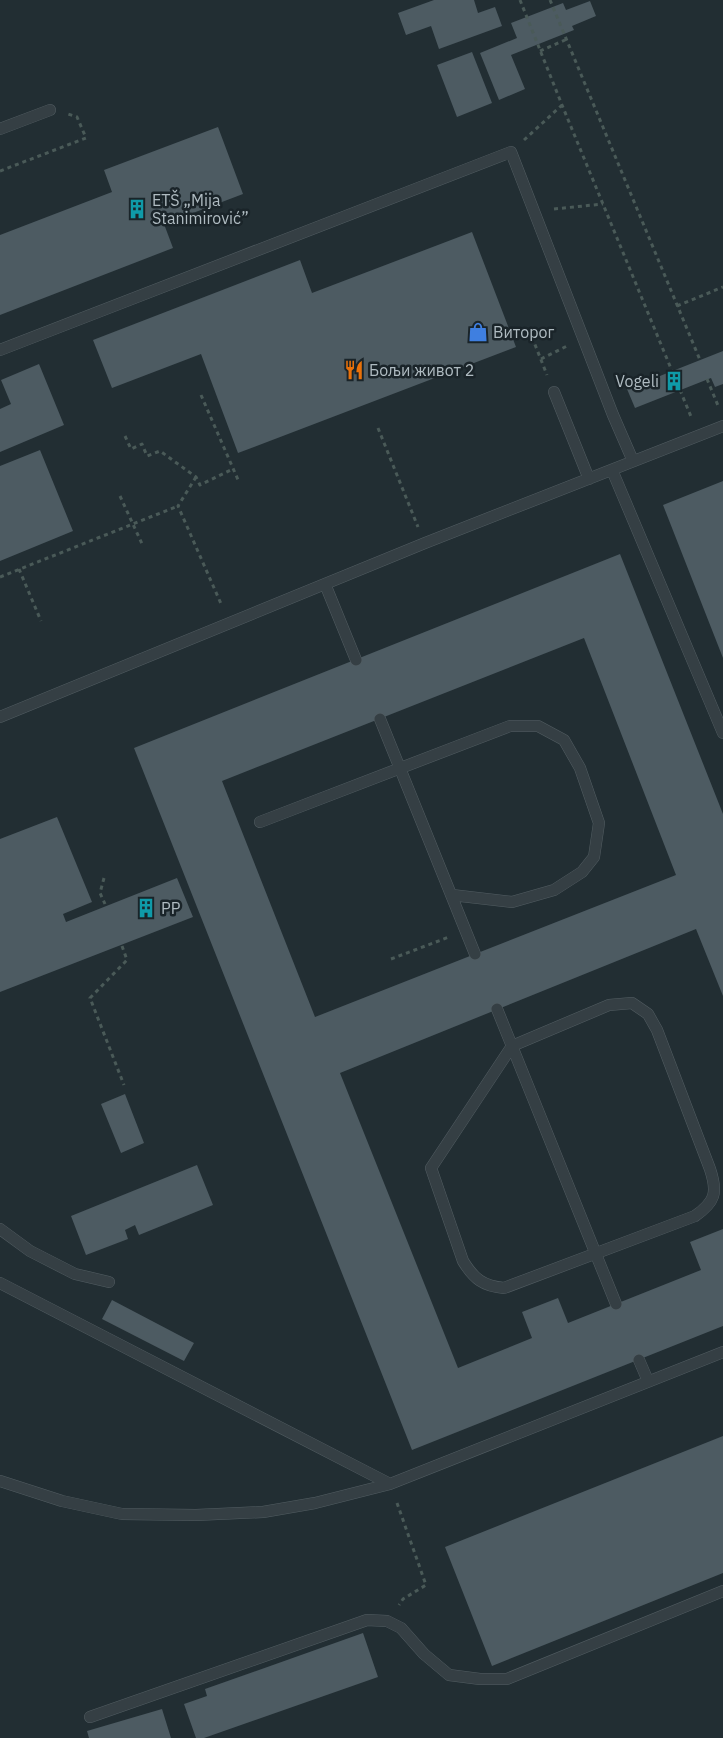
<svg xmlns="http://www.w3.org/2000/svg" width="723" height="1738" font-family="'IBM Plex Sans',sans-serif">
	<rect width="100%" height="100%" fill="#222e33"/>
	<path fill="#4d5b62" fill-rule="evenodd" d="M 434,0 L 474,0 L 478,13 L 495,7 L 502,26 L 439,49 L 431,26 L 406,35 L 398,13 Z
		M 590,1 L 596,16 L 572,26 L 574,30 L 511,55 L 525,89 L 499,100 L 480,53 L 517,38 L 511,23 L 563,3 L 566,10 Z
		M 472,52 L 492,103 L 457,117 L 437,65 Z
		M 218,127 L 243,194 L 164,224 L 173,248 L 0,315 L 0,235 L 112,192 L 104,170 Z
		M 472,232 L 516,347 L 238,453 L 201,354 L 112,388 L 93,340 L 300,260 L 312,293 Z
		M 723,351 L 723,384 L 715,387 L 711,378 L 635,408 L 627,389 Z
		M 39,364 L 64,425 L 0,452 L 0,409 L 11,404 L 1,380 Z
		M 40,450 L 73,531 L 0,561 L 0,466 Z
		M 723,481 L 723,658 L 663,505 Z
		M 620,554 L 723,814 L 723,996 L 696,929 L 340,1073 L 458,1368 L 532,1338 L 522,1312 L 558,1298 L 568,1323 L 701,1270 L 690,1242 L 723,1229 L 723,1326 L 412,1450 L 134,748 ZM 584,638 L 676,875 L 315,1017 L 222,781 Z
		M 57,817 L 92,902 L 63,914 L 66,922 L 177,878 L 193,917 L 0,992 L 0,839 Z
		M 125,1094 L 144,1143 L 121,1153 L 101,1104 Z
		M 197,1165 L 213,1205 L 139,1235 L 135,1225 L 125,1230 L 128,1239 L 86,1255 L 71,1216 Z
		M 112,1300 L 194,1343 L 184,1361 L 102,1319 Z
		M 723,1436 L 723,1573 L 492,1666 L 445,1547 Z
		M 363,1633 L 378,1677 L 204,1738 L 196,1738 L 184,1704 L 207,1696 L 205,1689 Z
		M 162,1709 L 171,1738 L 89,1738 L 87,1731 Z"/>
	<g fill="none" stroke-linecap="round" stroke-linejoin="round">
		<defs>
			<path id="service" d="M 0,129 L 50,110
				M 0,350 L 511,152 L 613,415 L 633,461
				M 554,392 L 589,479
				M 612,470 L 723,733
				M 325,584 L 356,660
				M 0,717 L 425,543 L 723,426
				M 380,719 L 475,954
				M 260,822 L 510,726 L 538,726 L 564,740 L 580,768 L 599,823 L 594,857 L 582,872 L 554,890 L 512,902 L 452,895
				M 632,1003 L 648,1014 L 657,1030 L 710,1169 C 718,1193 715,1202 695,1216 L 504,1288 C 483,1286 474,1279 463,1261 L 431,1168 L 512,1046 L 609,1005 Z
				M 497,1009 L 616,1304
				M 0,1229 L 30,1251 L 75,1274 L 109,1282
				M 0,1283 L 390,1484
				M 639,1360 L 648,1381
				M 0,1481 L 62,1501 L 122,1514 L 196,1515 L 263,1512 L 315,1503 L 390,1484 L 723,1352
				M 90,1717 L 367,1620 L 387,1621 L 401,1628 L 424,1654 L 449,1675 L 480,1679 L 507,1679 L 723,1591"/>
		</defs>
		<use href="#service" stroke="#525d62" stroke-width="12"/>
		<path stroke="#4a5a58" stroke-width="3" stroke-dasharray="4 4" stroke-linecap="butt" d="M 520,0 L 562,105 L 672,371
			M 550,0 L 700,360
			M 540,51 L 565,40
			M 524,140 L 562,105
			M 0,171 L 86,138 L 77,117 L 68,114
			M 554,209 L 603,204
			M 677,306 L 723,287
			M 532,337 L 547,375
			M 541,359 L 567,346
			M 707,379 L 719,408
			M 680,390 L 692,419
			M 201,395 L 239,482
			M 378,428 L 418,527
			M 125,436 L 131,449 L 142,444 L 147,456 L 160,451 L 196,477 L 200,485 L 233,469
			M 196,477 L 178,506 L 222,606
			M 120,496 L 143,546
			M 19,569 L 41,621
			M 0,577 L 178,506
			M 104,878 L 100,893 L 105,904
			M 122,946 L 127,960 L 90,998 L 124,1085
			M 391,959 L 449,937
			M 397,1503 L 426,1585 L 403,1599 L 399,1605"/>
		<use href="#service" stroke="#353f44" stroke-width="11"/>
	</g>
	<defs>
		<symbol id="building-bare" viewBox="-9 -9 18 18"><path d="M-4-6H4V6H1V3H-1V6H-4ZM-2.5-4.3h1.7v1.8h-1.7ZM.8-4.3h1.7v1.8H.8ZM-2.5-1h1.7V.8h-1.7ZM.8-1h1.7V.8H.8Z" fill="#0f9aa8" stroke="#1a2429" stroke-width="2.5" paint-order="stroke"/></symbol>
		<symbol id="shop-bare" viewBox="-9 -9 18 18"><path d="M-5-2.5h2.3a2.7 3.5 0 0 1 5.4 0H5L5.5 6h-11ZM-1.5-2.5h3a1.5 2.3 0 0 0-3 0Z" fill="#3f7fe0" stroke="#1a2429" stroke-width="2.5" paint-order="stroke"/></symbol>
		<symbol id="restaurant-bare" viewBox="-9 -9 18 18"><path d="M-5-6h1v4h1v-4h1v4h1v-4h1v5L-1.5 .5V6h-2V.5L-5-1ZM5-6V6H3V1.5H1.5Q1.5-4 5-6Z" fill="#e8710a" stroke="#1a2429" stroke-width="2.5" paint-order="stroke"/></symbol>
	</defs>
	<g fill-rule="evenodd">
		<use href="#building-bare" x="123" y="195" width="28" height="28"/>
		<use href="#shop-bare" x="464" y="318" width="28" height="28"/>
		<use href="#restaurant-bare" x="340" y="356" width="28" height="28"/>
		<use href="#building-bare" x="660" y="367" width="28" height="28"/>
		<use href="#building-bare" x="132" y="894" width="28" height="28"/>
	</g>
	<g text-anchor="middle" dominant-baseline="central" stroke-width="5" stroke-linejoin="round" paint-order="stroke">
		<g font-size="16" fill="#afbbc1" stroke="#1a2429" text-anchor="start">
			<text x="152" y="200">ETŠ „Mija<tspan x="152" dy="18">Stanimirović”</tspan></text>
			<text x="493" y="332">Виторог</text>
			<text x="369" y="370">Бољи живот 2</text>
			<text x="659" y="381" text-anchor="end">Vogeli</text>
			<text x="161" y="908">PP</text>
		</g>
	</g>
</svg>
